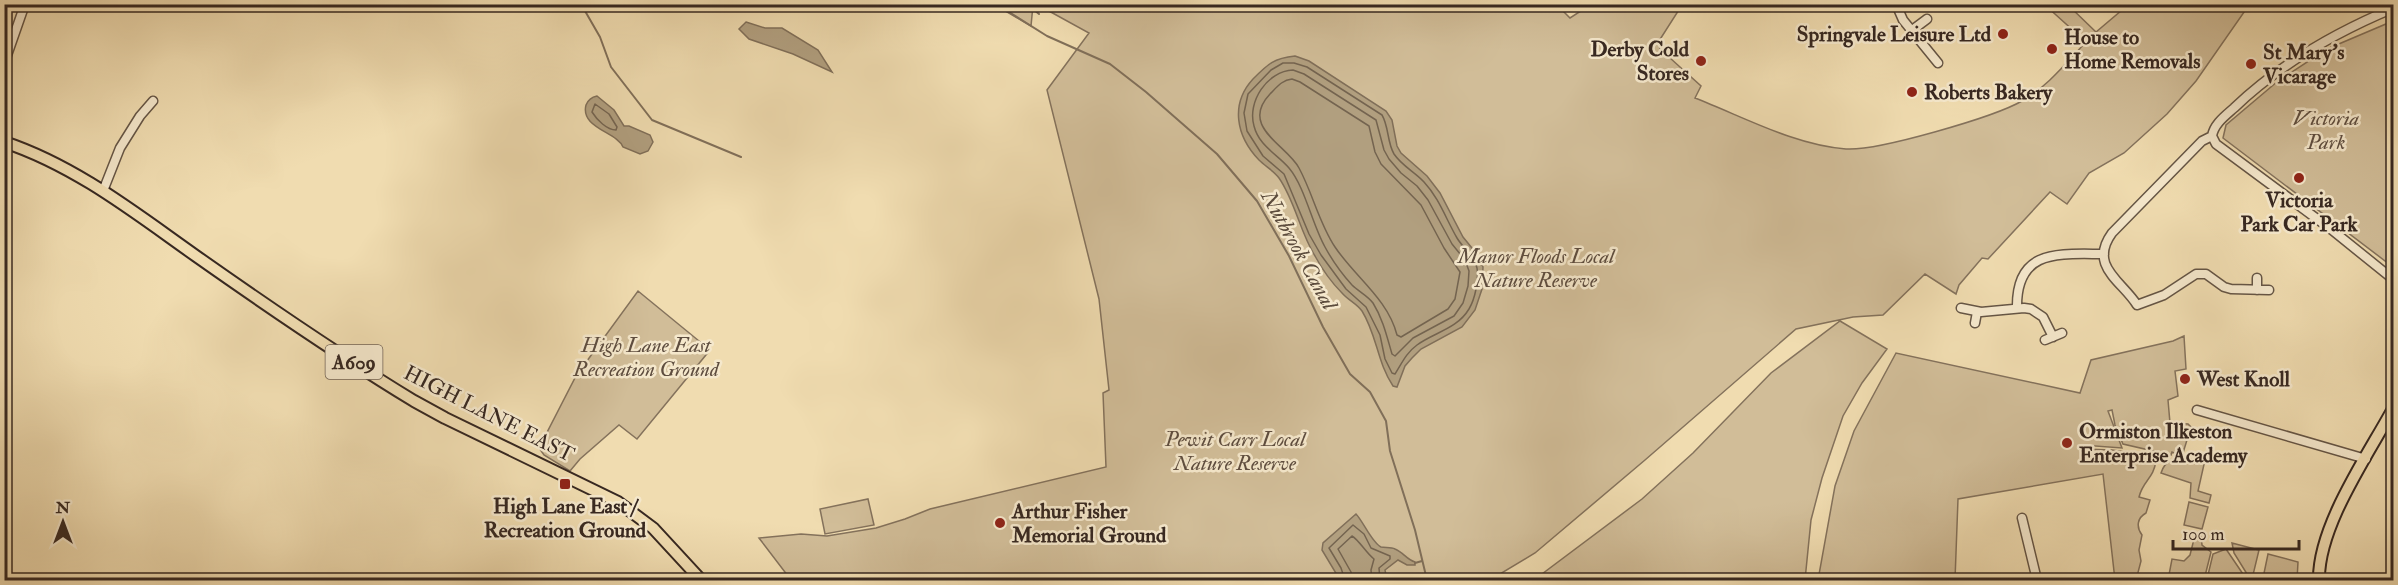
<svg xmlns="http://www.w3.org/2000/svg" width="2398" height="585" font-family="'IM FELL Double Pica',serif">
	<rect width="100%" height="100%" fill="#f0dcb0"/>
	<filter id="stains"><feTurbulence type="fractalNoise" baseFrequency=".00333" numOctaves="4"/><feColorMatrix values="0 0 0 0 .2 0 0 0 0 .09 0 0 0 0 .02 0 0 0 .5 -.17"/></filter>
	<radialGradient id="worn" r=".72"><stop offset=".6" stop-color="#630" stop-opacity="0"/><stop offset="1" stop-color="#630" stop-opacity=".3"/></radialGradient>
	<path fill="#d1bd98" stroke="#84725c" stroke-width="1.5" d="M 1556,4 L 1570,18 L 1590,5 L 1682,5 L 1659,41 L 1660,49 L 1701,86 L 1695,98 C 1744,117 1794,145 1846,149 C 1878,151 1994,117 2022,101 C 2047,87 2066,63 2086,42 L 2045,5 L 2068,5 L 2096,32 L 2128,5 L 2249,5 L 2196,81 L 2167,114 L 2124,153 L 2089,173 L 2067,204 L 2050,192 L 1988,259 L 1982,258 L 1959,285 L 1956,294 L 1925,274 L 1883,315 L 1853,317 L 1796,329 L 1645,460 L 1535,553 L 1490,580 L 791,580 L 759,538 L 801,534 L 827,536 L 876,528 L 905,519 L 930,509 L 1106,467 L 1103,393 L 1109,390 L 1099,299 L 1047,90 L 1089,33 L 1038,5 Z
		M 995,5 L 1033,5 L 1031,26 Z
		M 2393,21 L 2393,267 L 2223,138 L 2226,125 L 2278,81 L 2327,49 Z
		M 638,291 L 710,350 L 637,439 L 619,425 L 580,459 L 570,471 L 544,455 L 539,448 L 576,376 Z
		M 1840,321 L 1887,349 L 1862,383 L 1843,416 L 1822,478 L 1811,520 L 1805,580 L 1534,580 L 1642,499 L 1693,453 L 1771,373 Z
		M 2184,336 L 2186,369 L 2175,371 L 2178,396 L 2168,400 L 2170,423 L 2188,424 L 2191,427 L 2183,453 L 2179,455 L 2172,452 L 2171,455 L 2123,444 L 2115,425 L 2112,410 L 2108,411 L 2122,448 L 2082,445 L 2083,449 L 2112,450 L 2153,456 L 2156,460 C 2154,479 2143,480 2139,497 L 2150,500 L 2146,513 C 2137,518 2136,527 2142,535 L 2139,550 L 2141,561 L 2136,580 L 2115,580 L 2103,474 L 1958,499 L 1955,580 L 1818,580 L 1835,486 L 1854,431 L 1896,353 L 2080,393 L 2091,360 L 2173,341 Z
		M 2191,459 L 2205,460 L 2198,491 L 2211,495 L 2209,503 L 2190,498 L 2191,483 L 2161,473 C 2166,457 2177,460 2191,459 Z
		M 868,499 L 874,525 L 825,534 L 820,509 Z
		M 2189,502 L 2208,507 L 2202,529 L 2184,525 Z
		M 2195,535 L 2201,536 L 2202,545 L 2211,552 L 2204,580 L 2168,580 L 2172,559 L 2184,561 L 2190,555 Z
		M 2232,543 L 2259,550 L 2253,575 L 2247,574 L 2234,553 Z
		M 2226,549 L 2245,577 L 2249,578 L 2249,580 L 2207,579 L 2213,554 Z
		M 2268,554 L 2298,562 L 2297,580 L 2268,580 L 2263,578 Z"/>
	<path fill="#b19f7f" stroke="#806f59" stroke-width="1.5" d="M 746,22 L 765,28 L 782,28 L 818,50 L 832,72 L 793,54 L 749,39 L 739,29 Z
		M 1295,56 L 1309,61 L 1386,111 L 1392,120 L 1397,146 L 1401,153 L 1427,176 L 1440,193 L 1463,237 L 1476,253 L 1483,267 L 1482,289 L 1475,310 L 1462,327 L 1421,349 L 1412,358 L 1405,366 L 1397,387 L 1393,386 C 1377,362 1377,335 1362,311 C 1357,304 1348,300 1342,293 C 1332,283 1322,269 1315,256 C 1300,232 1295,201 1279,178 C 1274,171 1265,166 1259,160 C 1236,136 1230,104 1253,79 C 1268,64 1274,58 1295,56 Z
		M 597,96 L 614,110 L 624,126 L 629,126 L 650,135 L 653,142 L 648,151 L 640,154 L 623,147 C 617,132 580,128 586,105 C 588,100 592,97 597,96 Z
		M 1356,514 C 1363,521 1372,543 1381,547 C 1385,548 1391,547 1395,549 C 1403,552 1407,560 1415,562 L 1415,565 L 1407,565 L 1398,560 L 1385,570 L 1387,580 L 1340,580 L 1322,550 L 1323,543 Z"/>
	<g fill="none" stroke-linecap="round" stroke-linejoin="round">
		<path stroke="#746450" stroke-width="1.5" d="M 1283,63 L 1294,63 L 1307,67 L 1382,115 C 1389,127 1387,142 1394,154 C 1402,166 1415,172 1424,182 C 1439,198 1446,219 1457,238 C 1463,248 1474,256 1477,268 C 1479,280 1475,299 1469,309 C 1457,329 1435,332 1417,345 C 1406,353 1402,363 1395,374 L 1392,373 L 1385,359 L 1380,335 L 1366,307 L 1346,289 L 1321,255 L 1309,234 L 1284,174 L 1263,156 L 1247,131 L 1244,113 L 1248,94 L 1271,70 Z
			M 1293,70 L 1304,74 L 1376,120 L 1384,150 L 1389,159 L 1401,173 L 1417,186 L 1428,200 L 1452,244 L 1465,260 L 1469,271 L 1468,286 L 1463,303 L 1454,316 L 1413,338 L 1395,356 L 1392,354 C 1387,337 1383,319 1373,303 C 1368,296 1358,291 1352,285 C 1342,274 1332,260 1325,247 C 1312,224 1305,187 1289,168 C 1277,154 1259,146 1254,126 C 1247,102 1267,71 1293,70 Z
			M 1292,79 L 1300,82 L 1369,126 L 1375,152 L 1381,164 L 1421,205 L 1444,248 L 1460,272 L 1455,299 L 1448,309 L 1401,337 L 1397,335 C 1388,299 1355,277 1335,247 C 1319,223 1313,194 1299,168 C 1287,145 1239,127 1270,94 C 1277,87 1282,80 1292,79 Z
			M 595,104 L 609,114 L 617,127 L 616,130 C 607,130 597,120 592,112 Z
			M 1345,580 L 1341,568 L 1329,548 L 1353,525 L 1364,534 L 1371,548 L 1390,556 L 1390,559 L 1379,568 L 1380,580
			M 1353,580 L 1351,572 L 1338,549 L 1352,536 C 1359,540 1366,553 1374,559 L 1371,570 L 1372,580"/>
		<path stroke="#806f59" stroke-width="2" d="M 581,4 L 600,37 L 611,67 L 652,120 L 741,157
			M 996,4 L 1047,36 L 1110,64 L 1146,92 L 1217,154 L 1257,201 L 1289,256 L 1323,327 L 1350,374 L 1370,392 L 1386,421 L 1390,451 L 1415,530 L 1427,580
			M 1027,4 L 1039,14
			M 1415,563 L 1422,561"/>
		<defs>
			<path id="minor" d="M 1896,4 L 1903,20 L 1938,63
				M 1911,31 L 1927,19
				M 4,64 L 25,4
				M 2212,136 L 2202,141 L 2112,233 C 2088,266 2122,281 2137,305 L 2164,295 L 2196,274 L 2206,274 L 2224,287 L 2231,289 L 2269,290
				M 2212,136 L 2216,144 L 2332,230 L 2394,280
				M 2212,136 C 2214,124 2225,116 2234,108 C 2279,65 2336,32 2394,8
				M 103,191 L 120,148 L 140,116 L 153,101
				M 2257,278 L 2257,290
				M 1961,308 L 1981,312 L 2024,308 L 2031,309 L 2043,317 L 2053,337
				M 2017,308 C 2016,248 2059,254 2104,254
				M 1975,323 L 1977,312
				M 2045,340 L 2062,333
				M 2197,410 L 2366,459
				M 2022,518 L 2037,580"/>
			<path id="major" d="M 4,142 C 76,166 135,213 196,256 C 267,306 340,356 414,401 L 445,418 L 618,502 L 653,528 L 701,580
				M 2319,580 C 2318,526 2368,455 2394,407"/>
		</defs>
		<use href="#minor" stroke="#655545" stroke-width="11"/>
		<use href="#major" stroke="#372821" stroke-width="14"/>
		<use href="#minor" stroke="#f5e8cc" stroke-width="8"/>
		<use href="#major" stroke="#f0dcb0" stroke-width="10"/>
	</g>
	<g fill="#8f2418" stroke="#f5e8cc" stroke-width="2">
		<circle cx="2003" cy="34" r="6"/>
		<circle cx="2052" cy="49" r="6"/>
		<circle cx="1701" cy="61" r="6"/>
		<circle cx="2251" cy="64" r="6"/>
		<circle cx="1912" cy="92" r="6"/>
		<circle cx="2299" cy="178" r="6"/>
		<circle cx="2185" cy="379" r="6"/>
		<circle cx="2067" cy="443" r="6"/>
		<rect x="559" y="478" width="12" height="12" rx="3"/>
		<circle cx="1000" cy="523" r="6"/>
	</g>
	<g text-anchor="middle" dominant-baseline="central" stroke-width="5" stroke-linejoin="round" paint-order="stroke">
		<rect fill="#f5e8cc" stroke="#706254" stroke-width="1.5" x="325.5" y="345" width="57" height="34" rx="4.5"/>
		<g font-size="20" font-weight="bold" fill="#372821">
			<text x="354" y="362">A609</text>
		</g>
		<g font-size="21" font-weight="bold" fill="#372821" stroke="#f5e8cc" text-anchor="start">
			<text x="1991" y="34" text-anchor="end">Springvale Leisure Ltd</text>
			<text x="2064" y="37">House to<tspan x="2064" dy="24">Home Removals</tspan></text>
			<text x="1689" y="49" text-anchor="end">Derby Cold<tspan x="1689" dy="24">Stores</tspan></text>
			<text x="2263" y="52">St Mary's<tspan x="2263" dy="24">Vicarage</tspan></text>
			<text x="1924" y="92">Roberts Bakery</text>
			<text x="2299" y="200" text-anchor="middle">Victoria<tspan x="2299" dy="24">Park Car Park</tspan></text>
			<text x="2197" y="379">West Knoll</text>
			<text x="2079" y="431">Ormiston Ilkeston<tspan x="2079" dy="24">Enterprise Academy</tspan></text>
			<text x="565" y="506" text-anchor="middle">High Lane East /<tspan x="565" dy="24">Recreation Ground</tspan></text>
			<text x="1012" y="511">Arthur Fisher<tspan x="1012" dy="24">Memorial Ground</tspan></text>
		</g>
		<g font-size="21" font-style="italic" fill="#5e4d3f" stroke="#f5e8cc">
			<text x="2326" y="118">Victoria<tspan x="2326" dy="24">Park</tspan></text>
			<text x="1536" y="256">Manor Floods Local<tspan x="1536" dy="24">Nature Reserve</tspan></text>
			<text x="646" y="345">High Lane East<tspan x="646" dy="24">Recreation Ground</tspan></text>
			<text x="1235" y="439">Pewit Carr Local<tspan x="1235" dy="24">Nature Reserve</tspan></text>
		</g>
		<g font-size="21" fill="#372821" stroke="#f5e8cc">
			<text transform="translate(489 414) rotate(27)">HIGH LANE EAST</text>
		</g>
		<g font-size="22" font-style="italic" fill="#5c4c3d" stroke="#f5e8cc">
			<text transform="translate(1299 250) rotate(61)">Nutbrook Canal</text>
		</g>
	</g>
	<rect width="2398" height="585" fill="none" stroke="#f0dcb0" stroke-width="24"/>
	<rect x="6" y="6" width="2386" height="573" fill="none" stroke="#372821" stroke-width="3"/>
	<rect x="12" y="12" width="2374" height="561" fill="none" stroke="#372821" stroke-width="1.5"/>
	<g transform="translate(63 522)" stroke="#f5e8cc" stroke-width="4.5" paint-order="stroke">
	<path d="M0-4.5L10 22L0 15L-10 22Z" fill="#372821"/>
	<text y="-9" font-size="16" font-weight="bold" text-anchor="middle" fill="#372821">N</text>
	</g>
	<path d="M2173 540v9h126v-9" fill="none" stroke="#372821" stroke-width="3"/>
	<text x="2182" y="540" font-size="18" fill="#372821" stroke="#f5e8cc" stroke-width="4.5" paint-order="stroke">100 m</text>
	<rect width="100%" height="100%" filter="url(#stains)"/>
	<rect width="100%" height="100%" fill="url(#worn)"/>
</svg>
